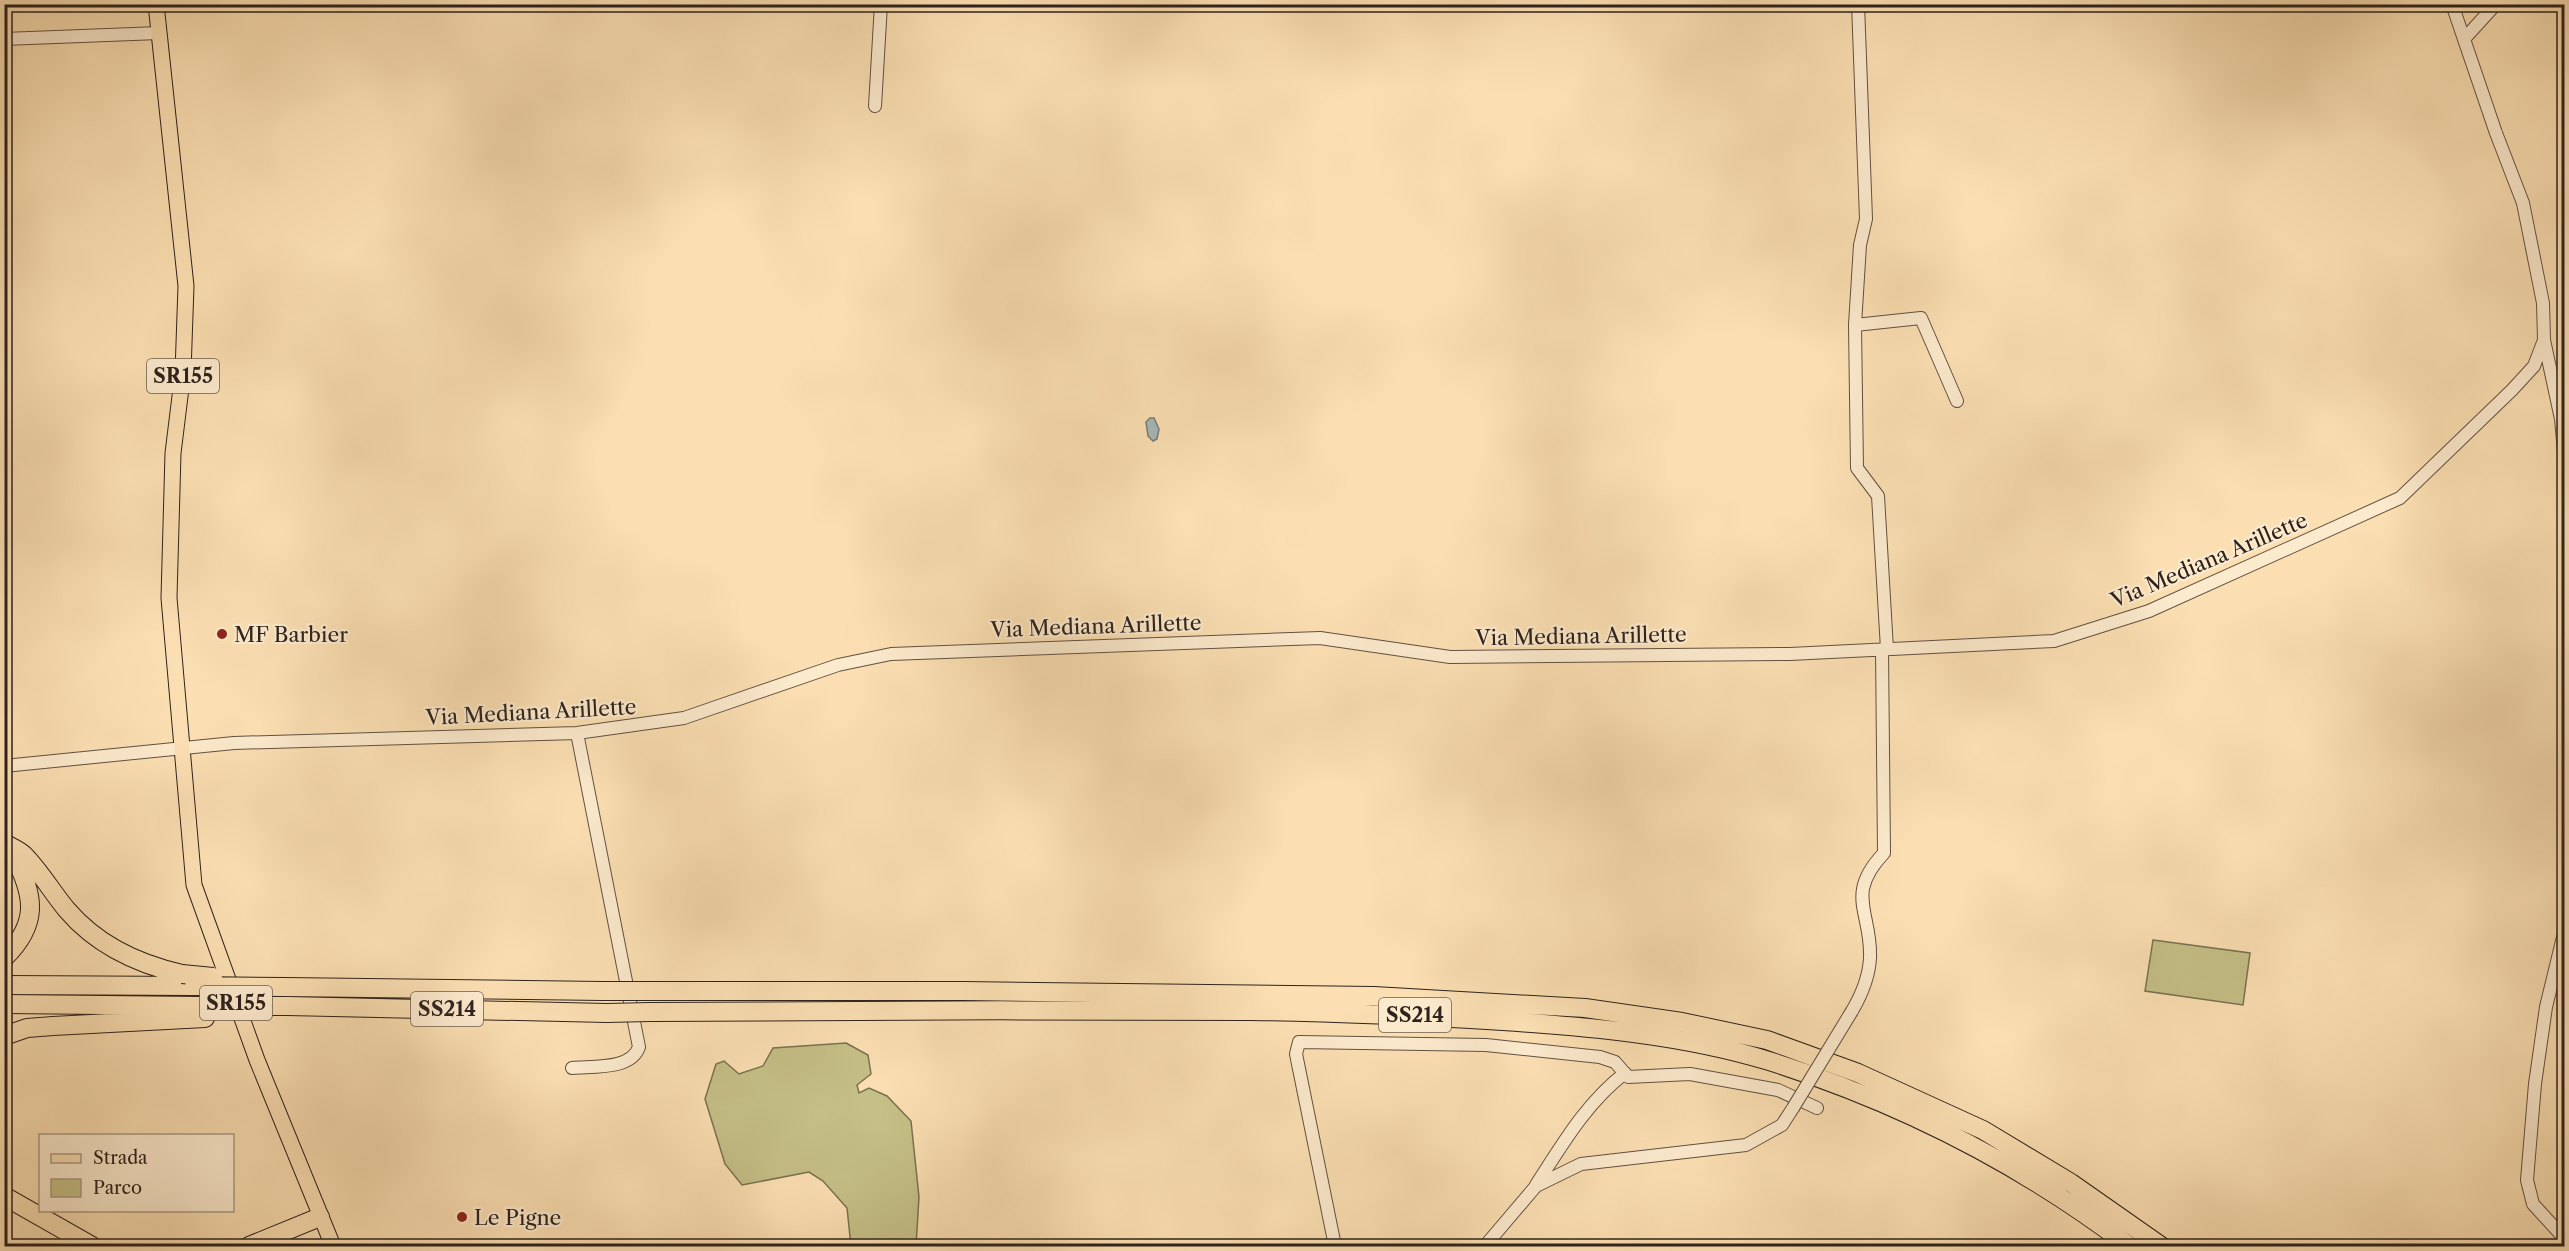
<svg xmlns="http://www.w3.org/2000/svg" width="2569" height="1251" font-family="'Libre Caslon Text',serif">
	<rect width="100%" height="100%" fill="#fbdfb2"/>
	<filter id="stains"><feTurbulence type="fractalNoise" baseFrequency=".00333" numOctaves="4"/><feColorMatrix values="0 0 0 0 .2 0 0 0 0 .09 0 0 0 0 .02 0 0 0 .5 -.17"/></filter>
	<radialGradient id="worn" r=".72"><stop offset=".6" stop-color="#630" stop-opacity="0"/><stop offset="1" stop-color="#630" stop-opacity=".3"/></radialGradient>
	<path fill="#c5c087" stroke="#7a7152" stroke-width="1.5" d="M 2153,940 L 2250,953 L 2243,1005 L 2145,991 Z
		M 846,1043 L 868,1055 L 871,1074 L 857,1085 L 859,1093 L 869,1088 L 887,1096 L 911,1121 L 919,1197 L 916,1246 L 851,1246 L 847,1208 L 823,1181 L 809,1172 L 742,1185 L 725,1164 L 705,1099 L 716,1064 L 724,1061 L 739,1074 L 763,1066 L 773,1048 Z"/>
	<path fill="#a5bab8" stroke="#757d7a" stroke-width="1.5" d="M 1150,418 L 1154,418 L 1159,429 L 1157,439 L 1153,441 L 1148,436 L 1146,422 Z"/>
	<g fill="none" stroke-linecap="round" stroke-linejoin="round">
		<defs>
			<path id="minor" d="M 2465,38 L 2496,4
				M 4,39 L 159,33
				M 875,106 L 881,4
				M 1855,325 L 1860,245 L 1866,219 L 1858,4
				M 2544,340 L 2561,419 L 2564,451
				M 1887,649 L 1878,496 L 1857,468 L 1855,325 L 1921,318 L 1957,401
				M 4,766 L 234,743 L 577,733 L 684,718 L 838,665 L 891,654 L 1320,638 L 1450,657 L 1790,654 L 2054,641 L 2149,611 L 2400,498 L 2512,390 L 2534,366 L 2544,340 L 2543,303 L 2523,203 L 2496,133 L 2452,4
				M 2564,933 L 2546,1007 L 2535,1084 L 2527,1180 L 2533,1204 L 2564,1238
				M 1852,1011 C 1862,994 1869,978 1870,958 C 1872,912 1844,895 1884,853 L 1882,649
				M 572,1068 C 594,1066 631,1070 639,1047 L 577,733
				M 1536,1185 C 1562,1145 1586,1103 1625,1073
				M 1335,1246 L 1296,1054 L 1299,1042 L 1486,1045 L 1600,1057 L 1615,1062 L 1628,1077 L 1690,1074 L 1778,1090 L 1817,1108
				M 1485,1246 L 1536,1186 L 1581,1164 L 1746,1145 L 1782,1125 L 1793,1108"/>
			<path id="major" d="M 156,4 L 186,286 L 183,372 L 173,453 L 169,598 L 194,885 L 257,1060 L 333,1246"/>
			<path id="highway" d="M 4,843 C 11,847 19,850 24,855 C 40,871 52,892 67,910 C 97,945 137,964 182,974
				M 4,958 C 39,924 35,896 14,856
				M 4,985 L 194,986
				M 284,987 L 602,991
				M 644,991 L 964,991 L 1374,996 L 1585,1008 L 1682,1022 L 1767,1040 L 1858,1073 L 1983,1130 L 2071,1183 L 2161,1246
				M 4,1004 L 202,1006
				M 287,1006 L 607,1013
				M 650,1012 C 850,1010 1050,1010 1250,1011 C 1335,1012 1419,1016 1503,1021 C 1592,1027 1684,1035 1769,1061 C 1899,1102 2021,1164 2129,1246
				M 4,1036 L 27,1028 L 53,1026 L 205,1018
				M 4,1196 L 92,1246
				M 249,1246 L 320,1217"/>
		</defs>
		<use href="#minor" stroke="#615142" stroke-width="14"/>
		<use href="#major" stroke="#2e221d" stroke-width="17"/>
		<use href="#highway" stroke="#2e221d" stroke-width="20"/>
		<use href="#minor" stroke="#fceacd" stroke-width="12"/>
		<use href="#major" stroke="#fbdfb2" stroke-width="15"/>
		<use href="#highway" stroke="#fbdfb2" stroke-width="18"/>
		<defs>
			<path id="minor-bridge" d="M 1793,1108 L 1852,1011"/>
			<path id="highway-bridge" d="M 182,974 L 213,977
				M 194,986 L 284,987
				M 602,991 L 644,991
				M 202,1006 L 287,1006
				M 607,1013 L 650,1012"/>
		</defs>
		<use href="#minor-bridge" stroke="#615142" stroke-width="14" stroke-linecap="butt"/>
		<use href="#highway-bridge" stroke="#2e221d" stroke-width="20" stroke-linecap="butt"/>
		<use href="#minor-bridge" stroke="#fceacd" stroke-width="12"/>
		<use href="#highway-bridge" stroke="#fbdfb2" stroke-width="18"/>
	</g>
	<g fill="#8f2418" stroke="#fceacd" stroke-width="2">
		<circle cx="222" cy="634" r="6"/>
		<circle cx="462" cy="1217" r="6"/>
	</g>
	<g text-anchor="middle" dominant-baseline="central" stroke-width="4.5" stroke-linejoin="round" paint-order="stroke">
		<g fill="#fceacd" stroke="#6c5e52" stroke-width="1.5">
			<rect x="147" y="359" width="72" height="34" rx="4.5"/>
			<rect x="200" y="986" width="72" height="34" rx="4.5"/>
			<rect x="411" y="992" width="72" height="34" rx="4.5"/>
			<rect x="1379" y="998" width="72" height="34" rx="4.5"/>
		</g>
		<g font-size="20" font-weight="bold" fill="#2e221d">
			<text x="183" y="376">SR155</text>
			<text x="236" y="1003">SR155</text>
			<text x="447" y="1009">SS214</text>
			<text x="1415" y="1015">SS214</text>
		</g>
		<g font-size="21" fill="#2e221d" stroke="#fceacd">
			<text transform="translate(2209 560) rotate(-23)">Via Mediana Arillette</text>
			<text transform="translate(1096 626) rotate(-2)">Via Mediana Arillette</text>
			<text transform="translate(1581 636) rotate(-1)">Via Mediana Arillette</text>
			<text transform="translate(531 712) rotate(-3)">Via Mediana Arillette</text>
		</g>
		<g font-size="21" fill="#2e221d" stroke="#fceacd" text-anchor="start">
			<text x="234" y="634">MF Barbier</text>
			<text x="474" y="1217">Le Pigne</text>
		</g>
	</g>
	<rect width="2569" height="1251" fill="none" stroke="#fbdfb2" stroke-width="24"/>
	<rect x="6" y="6" width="2557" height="1239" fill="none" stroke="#2e221d" stroke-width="3"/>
	<rect x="12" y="12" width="2545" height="1227" fill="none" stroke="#2e221d" stroke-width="1.5"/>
	<rect x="39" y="1134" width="195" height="78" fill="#fceacd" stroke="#aa9a87" stroke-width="1.5"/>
	<rect x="51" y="1154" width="30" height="9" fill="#fbdfb2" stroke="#aa9a87" stroke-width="1.5"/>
	<text x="93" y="1164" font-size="18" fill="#2e221d">Strada</text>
	<rect x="51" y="1179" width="30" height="18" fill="#c5c087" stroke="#aa9a87" stroke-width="1.5"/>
	<text x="93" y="1194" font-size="18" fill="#2e221d">Parco</text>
	<rect width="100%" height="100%" filter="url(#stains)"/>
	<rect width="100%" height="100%" fill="url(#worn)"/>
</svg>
